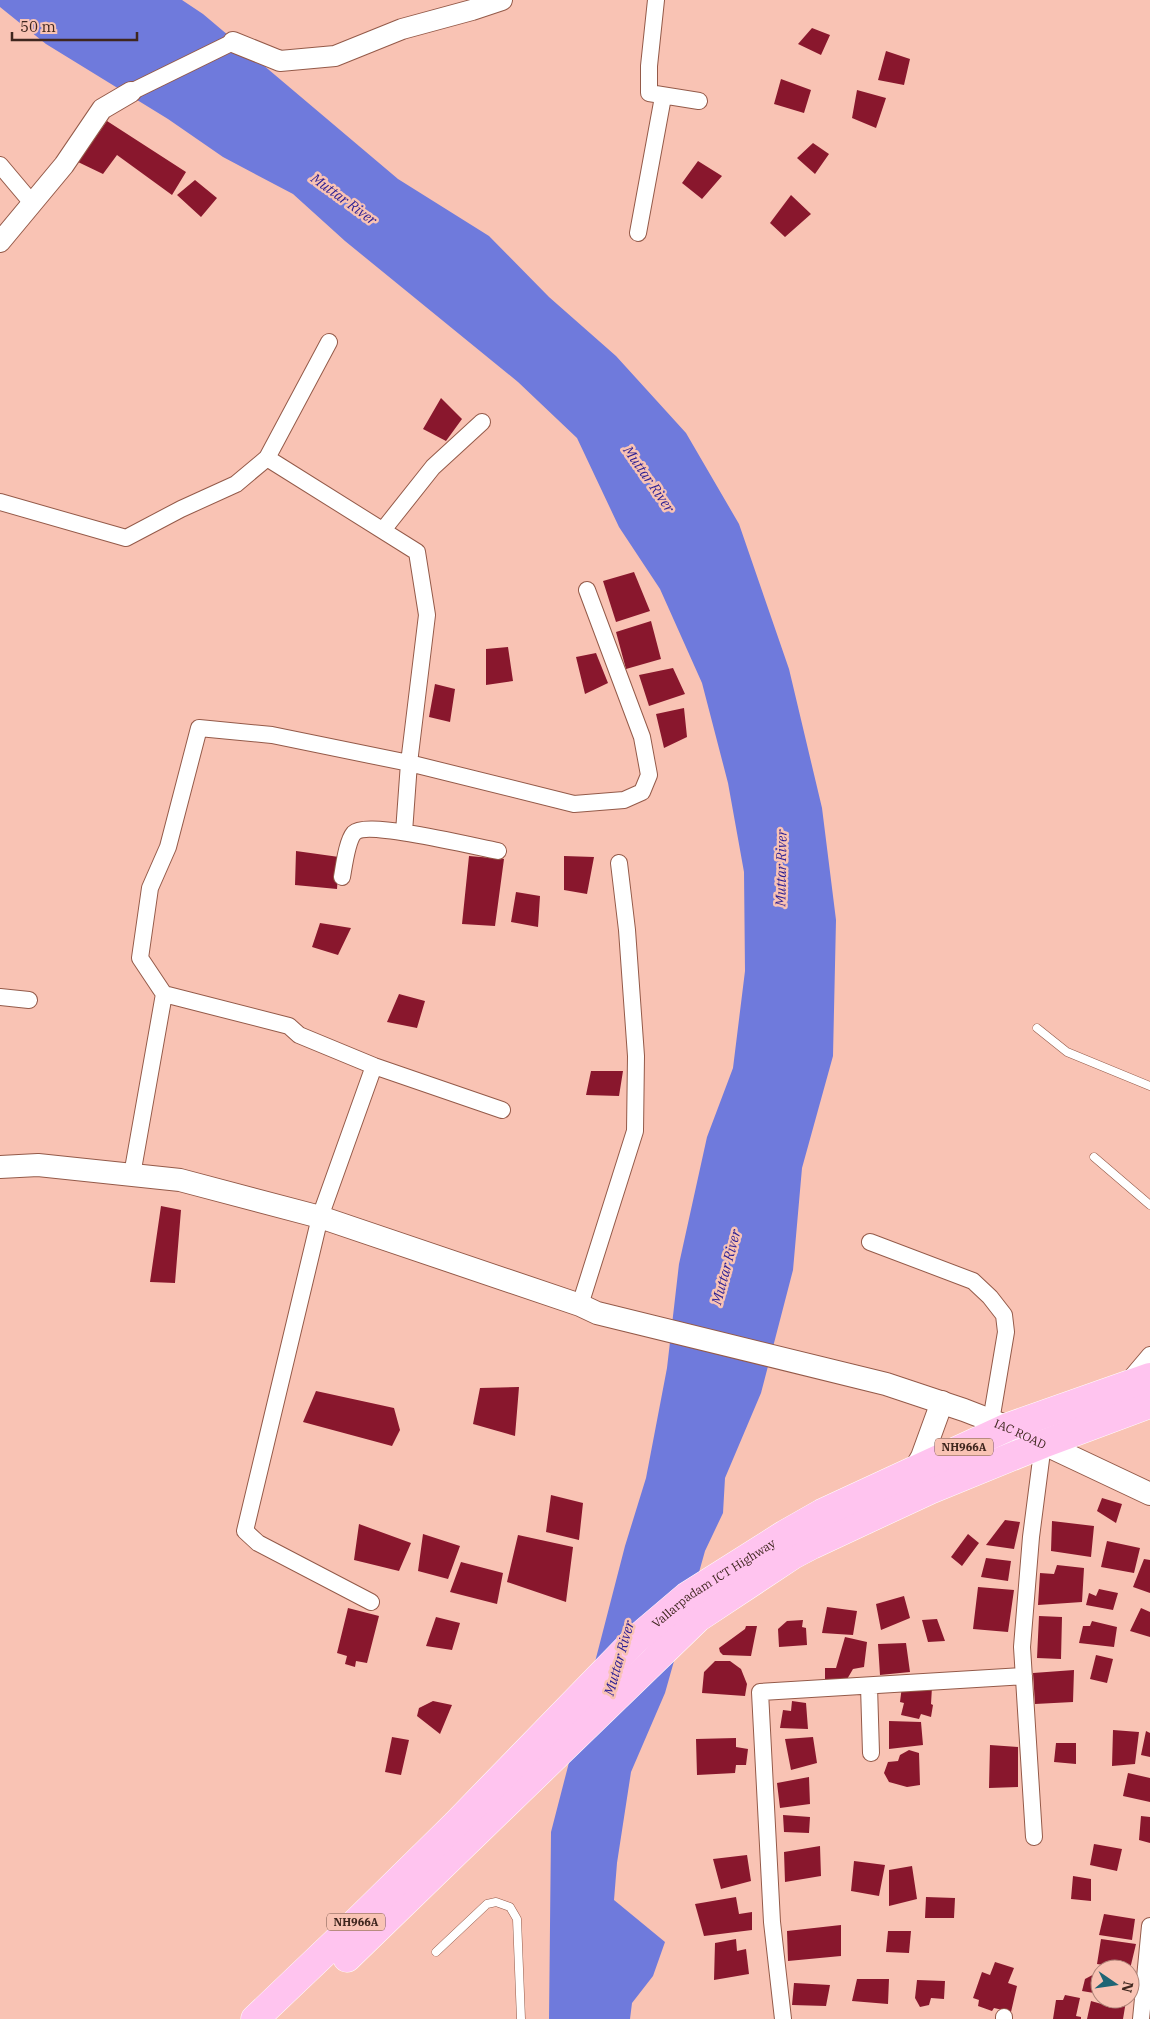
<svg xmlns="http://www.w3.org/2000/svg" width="1150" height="2019" font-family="'IBM Plex Serif',serif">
	<rect width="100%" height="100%" fill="#f9c3b4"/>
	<path fill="#6f7adc" d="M 0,0 L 182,0 L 203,14 L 398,179 L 489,236 L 549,297 L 616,356 L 686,433 L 739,524 L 789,669 L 822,808 L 836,920 L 833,1056 L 802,1168 L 793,1270 L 761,1393 L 725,1478 L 723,1513 L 705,1551 L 665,1693 L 631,1772 L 617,1863 L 614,1900 L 665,1942 L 653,1976 L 632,2003 L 630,2019 L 549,2019 L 551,1832 L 625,1546 L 646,1478 L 667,1368 L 679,1264 L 707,1137 L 733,1068 L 745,971 L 744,872 L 728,783 L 702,683 L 660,589 L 619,527 L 577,438 L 518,382 L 345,241 L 293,194 L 223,157 L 168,119 L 46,44 L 0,7 Z"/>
	<path fill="#89172d" d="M 812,28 L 830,35 L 821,55 L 798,44 Z
		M 886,51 L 910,59 L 904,85 L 878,80 Z
		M 781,79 L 811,90 L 804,113 L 774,104 Z
		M 857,90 L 886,98 L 876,128 L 852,118 Z
		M 107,121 L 186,172 L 172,195 L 117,155 L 103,174 L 78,162 Z
		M 813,143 L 829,154 L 815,174 L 797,158 Z
		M 698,161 L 722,176 L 702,199 L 682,183 Z
		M 195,180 L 217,198 L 201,217 L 177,195 Z
		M 791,195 L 811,214 L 785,237 L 770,223 Z
		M 441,398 L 462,419 L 446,441 L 423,429 Z
		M 634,572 L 650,611 L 616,622 L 603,581 Z
		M 651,621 L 661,659 L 626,669 L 616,632 Z
		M 508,647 L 513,681 L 486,685 L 486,649 Z
		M 596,653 L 608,683 L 585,694 L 576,657 Z
		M 673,668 L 685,694 L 649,706 L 639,675 Z
		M 435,684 L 455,689 L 450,722 L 429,717 Z
		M 684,708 L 687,737 L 664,748 L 656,714 Z
		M 296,851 L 339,857 L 337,889 L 295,885 Z
		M 469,856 L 504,859 L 495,926 L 462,924 Z
		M 564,856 L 594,857 L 587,894 L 564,890 Z
		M 516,892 L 540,896 L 538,927 L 511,922 Z
		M 320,923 L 351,928 L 338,955 L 312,947 Z
		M 399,994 L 425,1001 L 417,1028 L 387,1022 Z
		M 591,1071 L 623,1071 L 619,1096 L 586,1095 Z
		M 161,1206 L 181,1210 L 175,1283 L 150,1282 Z
		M 519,1387 L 515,1436 L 473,1424 L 480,1388 Z
		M 316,1391 L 394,1408 L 400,1430 L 392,1446 L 303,1422 Z
		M 551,1495 L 583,1503 L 579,1540 L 546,1532 Z
		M 1102,1498 L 1122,1504 L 1116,1523 L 1097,1511 Z
		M 1005,1520 L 1020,1522 L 1014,1549 L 986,1545 Z
		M 1052,1521 L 1094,1526 L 1091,1557 L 1051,1551 Z
		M 359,1524 L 411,1543 L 399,1571 L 354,1560 Z
		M 423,1534 L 460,1546 L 448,1579 L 418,1571 Z
		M 968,1534 L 979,1543 L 962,1566 L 951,1557 Z
		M 518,1535 L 573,1547 L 566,1602 L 507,1582 Z
		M 1107,1541 L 1140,1548 L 1134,1573 L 1101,1567 Z
		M 986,1558 L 1011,1561 L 1008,1581 L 981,1577 Z
		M 1144,1559 L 1150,1560 L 1150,1593 L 1133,1587 Z
		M 461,1562 L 503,1573 L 497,1604 L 450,1592 Z
		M 1057,1565 L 1084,1568 L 1082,1602 L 1038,1605 L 1040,1573 L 1054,1574 Z
		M 978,1587 L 1014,1590 L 1008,1632 L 973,1629 Z
		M 1099,1589 L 1118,1593 L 1113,1610 L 1086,1605 L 1089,1593 L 1096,1596 Z
		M 904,1596 L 910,1618 L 881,1630 L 876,1604 Z
		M 827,1607 L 857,1611 L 853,1635 L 822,1633 Z
		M 348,1608 L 379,1616 L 367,1663 L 356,1661 L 355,1667 L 345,1664 L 347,1656 L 337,1653 Z
		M 1141,1608 L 1150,1612 L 1150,1637 L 1130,1631 Z
		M 1039,1616 L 1062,1617 L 1061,1659 L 1037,1658 Z
		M 436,1617 L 460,1623 L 452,1650 L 426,1646 Z
		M 937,1619 L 945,1641 L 928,1642 L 922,1620 Z
		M 803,1620 L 802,1627 L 806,1628 L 807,1645 L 779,1647 L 778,1629 L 787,1621 Z
		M 1092,1621 L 1117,1627 L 1114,1647 L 1079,1643 L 1083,1626 L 1090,1626 Z
		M 746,1626 L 757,1626 L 751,1656 L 723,1655 L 720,1652 L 719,1648 L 745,1629 Z
		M 845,1637 L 867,1642 L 864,1667 L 853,1669 L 846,1681 L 825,1679 L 825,1668 L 836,1668 Z
		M 906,1643 L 910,1672 L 880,1675 L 878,1644 Z
		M 1096,1655 L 1113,1659 L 1107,1683 L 1090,1679 Z
		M 715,1661 L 730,1661 L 741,1669 L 747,1684 L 745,1696 L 702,1693 L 704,1672 Z
		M 1074,1670 L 1073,1702 L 1035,1704 L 1033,1673 Z
		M 902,1686 L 932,1687 L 931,1704 L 933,1705 L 931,1717 L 921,1714 L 919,1719 L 901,1715 L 904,1703 L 900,1702 Z
		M 433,1701 L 452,1705 L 440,1734 L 417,1716 L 419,1708 Z
		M 792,1701 L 806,1703 L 808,1729 L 780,1728 L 783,1710 L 791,1711 Z
		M 889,1721 L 921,1722 L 923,1745 L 889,1749 Z
		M 1113,1730 L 1139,1732 L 1135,1764 L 1112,1766 Z
		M 1146,1731 L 1150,1733 L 1150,1757 L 1141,1755 Z
		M 392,1737 L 409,1740 L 401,1775 L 385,1772 Z
		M 813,1737 L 817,1763 L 791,1770 L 785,1739 Z
		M 736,1738 L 736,1747 L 748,1749 L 746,1765 L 736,1765 L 735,1773 L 697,1775 L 696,1739 Z
		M 1056,1743 L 1076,1743 L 1076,1764 L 1054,1762 Z
		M 990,1745 L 1018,1747 L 1018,1787 L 989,1788 Z
		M 909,1750 L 919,1753 L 920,1785 L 907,1787 L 889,1782 L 884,1773 L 888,1762 L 898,1761 L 900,1755 Z
		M 1128,1773 L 1150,1778 L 1150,1802 L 1123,1796 Z
		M 809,1777 L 810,1804 L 780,1808 L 777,1783 Z
		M 783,1815 L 810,1817 L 809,1833 L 784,1832 Z
		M 1141,1816 L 1150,1817 L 1150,1843 L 1139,1840 Z
		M 1094,1844 L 1122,1849 L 1117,1871 L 1090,1865 Z
		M 820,1846 L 821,1876 L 785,1882 L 784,1852 Z
		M 747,1855 L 751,1881 L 721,1889 L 713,1859 Z
		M 854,1861 L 885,1865 L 879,1896 L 851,1891 Z
		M 912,1866 L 917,1899 L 889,1906 L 889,1870 Z
		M 1073,1876 L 1091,1879 L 1091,1901 L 1071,1899 Z
		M 736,1897 L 739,1914 L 752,1912 L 752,1930 L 704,1936 L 695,1904 Z
		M 926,1897 L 955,1898 L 954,1918 L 925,1918 Z
		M 1104,1914 L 1135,1919 L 1132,1940 L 1099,1935 Z
		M 841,1925 L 841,1956 L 788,1961 L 787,1931 Z
		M 888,1931 L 911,1931 L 909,1953 L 886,1952 Z
		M 736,1939 L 737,1951 L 746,1949 L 749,1974 L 714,1980 L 715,1943 Z
		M 1101,1939 L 1136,1944 L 1130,1969 L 1097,1964 Z
		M 995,1962 L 1014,1968 L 1008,1983 L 1017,1986 L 1011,2012 L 994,2008 L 992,2011 L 978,2006 L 979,2000 L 973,1998 L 982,1972 L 990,1975 Z
		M 1100,1971 L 1100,1994 L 1082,1991 L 1085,1979 Z
		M 857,1979 L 889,1979 L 888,2004 L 852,2001 Z
		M 917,1980 L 945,1981 L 944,1999 L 931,1998 L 929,2005 L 920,2007 L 915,1998 Z
		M 794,1983 L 830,1985 L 826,2006 L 792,2005 Z
		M 1065,1995 L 1080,1998 L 1076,2016 L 1081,2017 L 1081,2019 L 1053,2019 L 1056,2000 L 1063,2000 Z
		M 1115,1999 L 1126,2001 L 1123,2019 L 1087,2019 L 1091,2001 L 1112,2007 Z"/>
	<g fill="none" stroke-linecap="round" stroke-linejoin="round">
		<defs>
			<path id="service" d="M 1037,1028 L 1067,1052 L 1150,1086
				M 1094,1157 L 1150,1205
				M 436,1952 L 487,1904 L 496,1902 L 510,1907 L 517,1919 L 521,2019"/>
			<path id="minor" d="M 656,0 L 649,66 L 649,93 L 699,101
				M 131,92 L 233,42
				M 0,165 L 32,203
				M 638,233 L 663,97
				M 267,458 L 329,342
				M 0,502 L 126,538 L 181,509 L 236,484 L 267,458 L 417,552 L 427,615 L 409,763 L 404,832
				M 383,530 L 433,467 L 482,422
				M 342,877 C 344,866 347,841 354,833 C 367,820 476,847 498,851
				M 164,994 L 289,1026 L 299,1035 L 374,1066 L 502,1110
				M 0,997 L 29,1000
				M 132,1175 L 164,994 L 140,958 L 150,888 L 168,847 L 199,728 L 272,735 L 409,763 L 574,804 L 624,800 L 642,792 L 649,775 L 642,737 L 587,590
				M 870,1242 L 973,1281 L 990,1297 L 1004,1315 L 1006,1332 L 991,1421
				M 580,1305 L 635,1131 L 636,1056 L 627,930 L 619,863
				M 1128,1381 L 1150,1355
				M 371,1602 L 258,1543 L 245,1531 L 320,1217 L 374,1066
				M 869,1686 L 871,1753
				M 1034,1837 L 1022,1647 L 1031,1537 L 1043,1444
				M 783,2019 L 772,1922 L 760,1692 L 1024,1676
				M 1004,2019 L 1004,2017
				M 1141,2019 L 1150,1926"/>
			<path id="tertiary" d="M 233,42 L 280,61 L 335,56 L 402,29 L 472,10 L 502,0
				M 0,242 L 64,165 L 102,109 L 131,92"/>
			<g id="secondary">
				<path id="s1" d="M 0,1167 L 38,1165 L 180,1180 L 320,1217 L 580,1305 L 597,1313 L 886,1384 L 964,1410 L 1008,1427 L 1150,1494"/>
				<path d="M 914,1471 L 922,1457 L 942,1402"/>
			</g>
			<g id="trunk">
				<path d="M 347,1958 L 698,1618 L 793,1555 L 812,1545 L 930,1490 L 1043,1444 L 1150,1404"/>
				<path id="s2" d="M 255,2019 L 340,1938 L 456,1824 L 634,1641 L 687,1596 L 785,1534 L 822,1513 L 1008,1427 L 1150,1377"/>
			</g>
		</defs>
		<use href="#service" stroke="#945a49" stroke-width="9"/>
		<use href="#minor" stroke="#945a49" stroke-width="18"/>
		<use href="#tertiary" stroke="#945a49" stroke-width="22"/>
		<use href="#secondary" stroke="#945a49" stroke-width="24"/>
		<use href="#trunk" stroke="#fff" stroke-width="29"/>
		<use href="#service" stroke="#fff" stroke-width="8"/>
		<use href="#minor" stroke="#fff" stroke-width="16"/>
		<use href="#tertiary" stroke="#fff" stroke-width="20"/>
		<use href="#secondary" stroke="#fff" stroke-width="22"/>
		<use href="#trunk" stroke="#ffc4ef" stroke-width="28"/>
	</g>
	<g text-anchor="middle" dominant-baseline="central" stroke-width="5" stroke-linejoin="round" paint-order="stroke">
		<g fill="#f9c3b4" stroke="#77554b" stroke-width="1">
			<rect x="935" y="1438.5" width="58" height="17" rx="4"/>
			<rect x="327" y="1913.5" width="58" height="17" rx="4"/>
		</g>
		<g font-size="11" font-weight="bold" fill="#3f261e">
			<text x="964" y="1447">NH966A</text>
			<text x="356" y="1922">NH966A</text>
		</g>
		<g font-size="12" fill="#3f261e" stroke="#f9c3b4">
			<text stroke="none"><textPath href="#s1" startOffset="1060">IAC ROAD</textPath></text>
			<text stroke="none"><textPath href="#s2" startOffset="634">Vallarpadam ICT Highway</textPath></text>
		</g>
		<g font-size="14" font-style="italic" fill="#2a1d92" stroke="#f9c3b4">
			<text transform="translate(344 199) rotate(36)">Muttar River</text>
			<text transform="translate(649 479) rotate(55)">Muttar River</text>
			<text transform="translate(781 868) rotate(-89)">Muttar River</text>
			<text transform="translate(726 1267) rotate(-75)">Muttar River</text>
			<text transform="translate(619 1658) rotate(-74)">Muttar River</text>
		</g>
	</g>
	<g transform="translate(1115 1984) rotate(103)"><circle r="24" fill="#f9c3b4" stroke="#af8478"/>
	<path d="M0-4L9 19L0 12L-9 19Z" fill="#1f6575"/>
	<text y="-8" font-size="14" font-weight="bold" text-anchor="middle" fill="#3f261e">N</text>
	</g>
	<path d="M12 32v8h125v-8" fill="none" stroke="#3f261e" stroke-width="2.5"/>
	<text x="20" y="32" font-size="15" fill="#3f261e" stroke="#f9c3b4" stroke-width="4" paint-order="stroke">50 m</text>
</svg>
